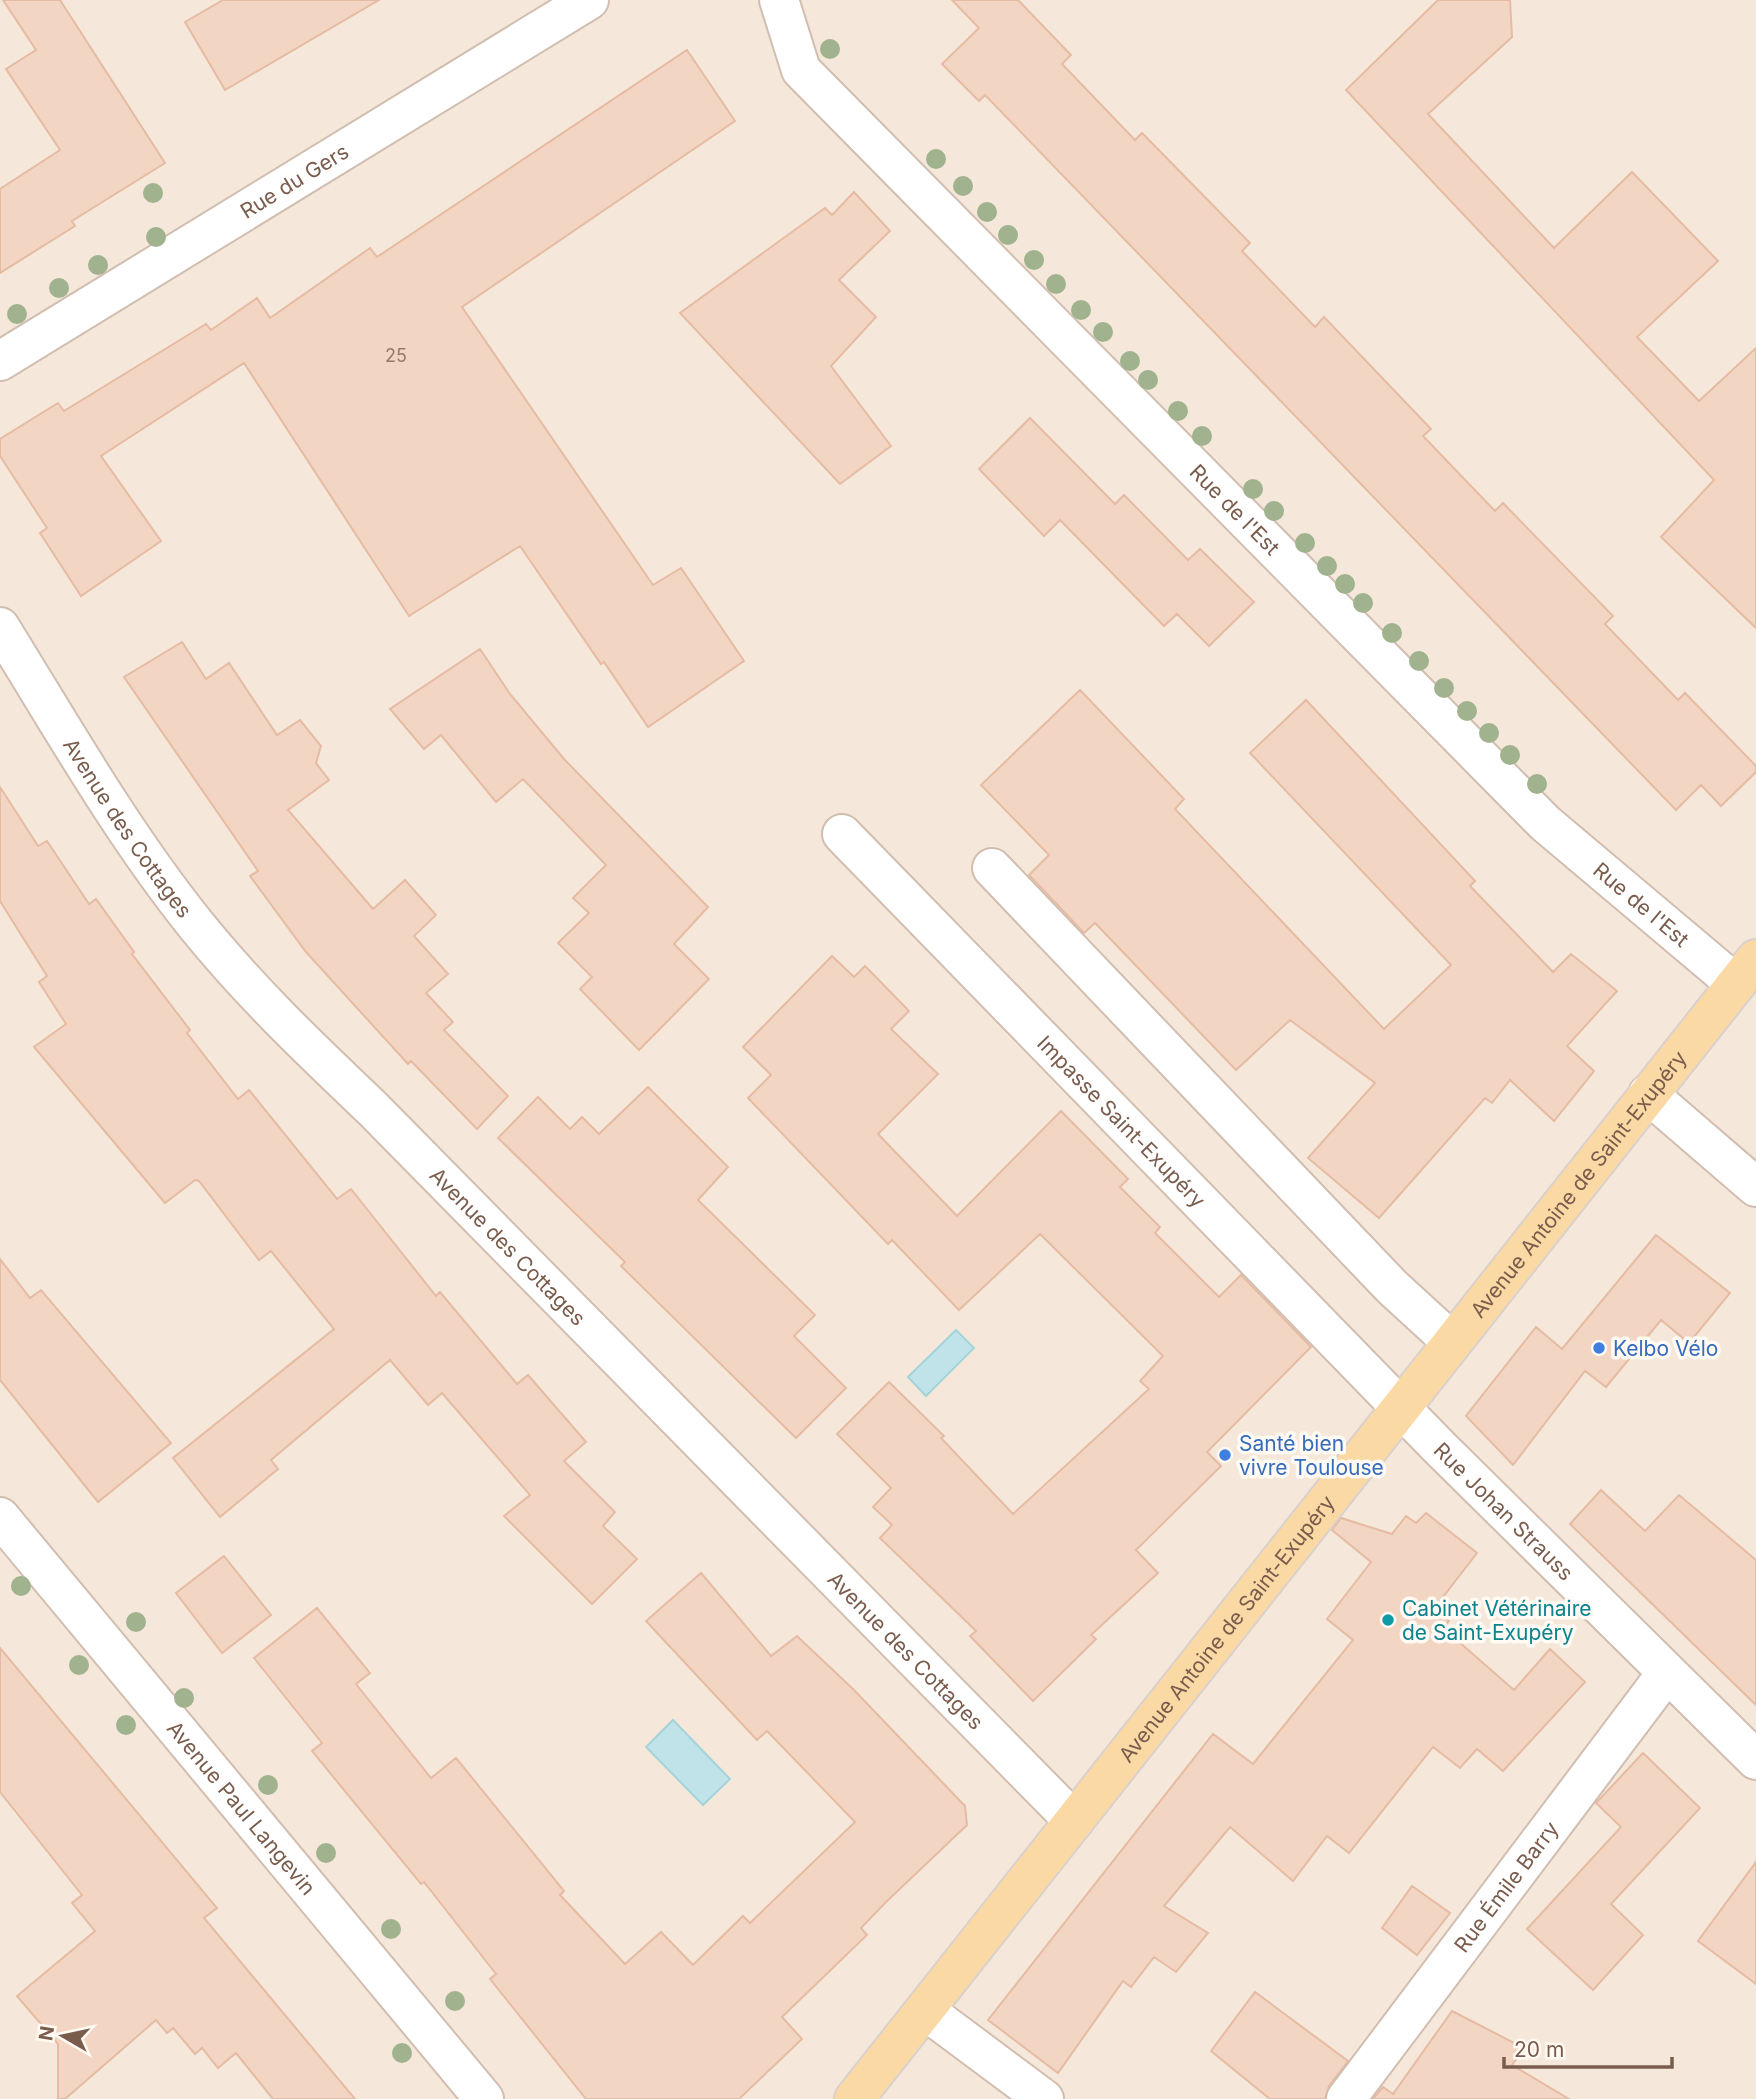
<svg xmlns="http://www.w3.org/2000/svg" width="1756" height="2099" font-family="Inter,sans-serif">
	<rect width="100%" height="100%" fill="#fdf6ec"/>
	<path fill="#f5e8da" d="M 0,0 L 1756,0 L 1756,2099 L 0,2099 Z"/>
	<path fill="#bfe3e8" stroke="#a5d3da" stroke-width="2" d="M 956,1330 L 974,1348 L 926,1396 L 908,1377 Z
		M 673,1720 L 730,1779 L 703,1805 L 646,1747 Z"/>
	<path fill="#f3d5c3" stroke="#e6bba3" stroke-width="2" d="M 3,0 L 60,0 L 165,163 L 72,221 L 75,226 L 0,273 L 0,189 L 60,150 L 6,69 L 36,50 Z
		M 223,0 L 379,0 L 225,90 L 185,22 Z
		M 952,0 L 1018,0 L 1071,55 L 1062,64 L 1135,140 L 1142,133 L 1250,243 L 1242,251 L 1315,327 L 1324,317 L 1431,429 L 1423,436 L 1495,511 L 1503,503 L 1613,616 L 1605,624 L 1678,700 L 1685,693 L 1756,766 L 1756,772 L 1721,806 L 1701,785 L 1676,810 L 985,95 L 979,101 L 942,64 L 979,28 Z
		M 1438,0 L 1510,0 L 1512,37 L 1428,114 L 1554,248 L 1632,172 L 1718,261 L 1637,337 L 1699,401 L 1756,348 L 1756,628 L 1661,537 L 1714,480 L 1346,90 Z
		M 687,50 L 735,121 L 462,307 L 653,585 L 681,568 L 744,661 L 648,727 L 604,662 L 601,664 L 520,546 L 409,616 L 244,363 L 101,456 L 161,541 L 81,596 L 40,533 L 47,528 L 0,456 L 0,439 L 58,403 L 64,411 L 206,324 L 211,330 L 257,298 L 270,318 L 370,248 L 377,257 Z
		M 854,192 L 890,231 L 839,280 L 876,317 L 831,366 L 891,446 L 840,484 L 680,313 L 825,208 L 832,215 Z
		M 1030,418 L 1115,504 L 1124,495 L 1188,560 L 1200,549 L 1254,602 L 1209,646 L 1177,614 L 1164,626 L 1060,520 L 1044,536 L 979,469 Z
		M 182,642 L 206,679 L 229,663 L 277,735 L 300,720 L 321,746 L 316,763 L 329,780 L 288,810 L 373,909 L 405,880 L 436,915 L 414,936 L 448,974 L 426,993 L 453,1022 L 444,1030 L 508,1096 L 477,1129 L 411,1061 L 408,1064 L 306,952 L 250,876 L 258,871 L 124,677 Z
		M 480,649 L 510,694 L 564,759 L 708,907 L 674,944 L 709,979 L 639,1050 L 580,989 L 592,977 L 558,943 L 589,913 L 573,898 L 606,865 L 523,779 L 496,802 L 441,735 L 424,749 L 390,709 Z
		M 1080,690 L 1184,799 L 1175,809 L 1384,1029 L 1451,965 L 1250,753 L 1306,700 L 1475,881 L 1470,886 L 1553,972 L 1571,954 L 1617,991 L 1567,1046 L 1594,1071 L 1554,1121 L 1510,1080 L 1492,1103 L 1485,1098 L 1379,1218 L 1308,1158 L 1375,1083 L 1290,1020 L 1236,1070 L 1095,923 L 1084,933 L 1029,875 L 1049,855 L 981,785 Z
		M 0,787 L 38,846 L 47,841 L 89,904 L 96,899 L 134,952 L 132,954 L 190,1030 L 187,1033 L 238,1099 L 249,1090 L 337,1199 L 351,1189 L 436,1296 L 440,1292 L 517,1384 L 528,1375 L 586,1442 L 564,1461 L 615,1512 L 603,1526 L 637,1559 L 592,1604 L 504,1516 L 530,1495 L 442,1393 L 428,1405 L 390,1360 L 271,1460 L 278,1469 L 220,1517 L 173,1458 L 334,1329 L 271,1251 L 259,1260 L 199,1181 L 195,1180 L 165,1203 L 34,1047 L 66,1024 L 39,982 L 47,976 L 0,901 Z
		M 832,956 L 854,977 L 865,966 L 909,1011 L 891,1029 L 938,1074 L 878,1134 L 957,1216 L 1061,1111 L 1128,1179 L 1120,1187 L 1160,1227 L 1155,1233 L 1219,1297 L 1241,1275 L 1311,1347 L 1207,1452 L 1221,1466 L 1136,1550 L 1158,1573 L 1091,1635 L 1096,1639 L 1033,1701 L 970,1636 L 976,1631 L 880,1538 L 892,1525 L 873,1507 L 891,1488 L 837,1434 L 889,1382 L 944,1436 L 941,1438 L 1013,1514 L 1149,1389 L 1140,1381 L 1163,1356 L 1040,1234 L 959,1310 L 892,1240 L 888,1244 L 748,1098 L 771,1075 L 743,1047 Z
		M 648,1087 L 728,1167 L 698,1200 L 815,1315 L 794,1336 L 846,1388 L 796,1438 L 621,1266 L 625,1262 L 498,1138 L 538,1097 L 570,1129 L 582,1117 L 599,1134 Z
		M 1656,1235 L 1730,1293 L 1689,1343 L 1661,1320 L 1606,1387 L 1585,1371 L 1513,1465 L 1466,1416 L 1536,1327 L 1562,1349 Z
		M 0,1259 L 30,1298 L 41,1290 L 171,1443 L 98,1502 L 0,1380 Z
		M 1601,1490 L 1645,1531 L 1679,1495 L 1756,1560 L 1756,1705 L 1570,1524 Z
		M 1426,1513 L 1477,1553 L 1433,1610 L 1449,1621 L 1443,1628 L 1514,1690 L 1550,1649 L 1585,1682 L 1503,1771 L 1477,1749 L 1460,1768 L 1433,1747 L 1349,1853 L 1327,1836 L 1293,1881 L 1230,1827 L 1164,1906 L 1208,1933 L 1176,1972 L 1154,1957 L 1131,1987 L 1123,1981 L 1058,2073 L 988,2020 L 1213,1734 L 1253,1764 L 1353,1640 L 1327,1619 L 1371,1562 L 1332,1530 L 1341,1518 L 1392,1534 L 1406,1516 L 1416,1523 Z
		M 224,1556 L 271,1615 L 222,1653 L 176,1593 Z
		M 701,1573 L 771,1656 L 797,1636 L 854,1690 L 965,1806 L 967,1825 L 886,1902 L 861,1928 L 867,1935 L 782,2017 L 802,2039 L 739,2099 L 586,2099 L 490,1979 L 496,1974 L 424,1882 L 421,1884 L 312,1751 L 322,1743 L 254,1658 L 317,1608 L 370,1673 L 356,1684 L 431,1778 L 456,1758 L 564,1891 L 560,1895 L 625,1964 L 661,1932 L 693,1965 L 743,1916 L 750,1923 L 855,1822 L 767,1731 L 757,1740 L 646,1621 Z
		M 0,1648 L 217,1908 L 204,1918 L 355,2099 L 273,2099 L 236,2053 L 218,2068 L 202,2048 L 195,2054 L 173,2028 L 167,2033 L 156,2020 L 65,2099 L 58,2099 L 58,2044 L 17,1996 L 95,1931 L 72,1903 L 82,1895 L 0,1792 Z
		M 1643,1753 L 1700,1808 L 1611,1904 L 1643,1935 L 1593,1990 L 1527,1929 L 1621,1827 L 1596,1803 Z
		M 1756,1862 L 1756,1984 L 1698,1941 Z
		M 1412,1886 L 1450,1913 L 1417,1955 L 1382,1928 Z
		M 1255,1992 L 1348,2061 L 1329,2086 L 1325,2099 L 1270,2099 L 1211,2051 Z
		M 1452,2011 L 1524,2048 L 1512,2065 L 1569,2099 L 1373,2099 L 1383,2087 L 1393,2094 Z"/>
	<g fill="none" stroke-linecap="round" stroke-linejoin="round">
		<defs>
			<g id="minor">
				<path id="s1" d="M 779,0 L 801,70 L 1545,823 L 1736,984"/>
				<path id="s2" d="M 0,361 L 589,0"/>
				<path id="s3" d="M 0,627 C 62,727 122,833 196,925 C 250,992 311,1050 373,1109 L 1074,1821"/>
				<path id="s4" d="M 842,834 L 1438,1446 L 1756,1760"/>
				<path d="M 992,868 L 1392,1287 L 1452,1342"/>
				<path d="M 1648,1094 L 1756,1187"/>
				<path id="s5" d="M 0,1517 L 484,2099"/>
				<path d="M 926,2011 L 1044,2099"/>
				<path id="s6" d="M 1346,2099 L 1666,1674"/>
			</g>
			<g id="major">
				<path id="s7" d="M 854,2099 L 1756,959"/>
			</g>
		</defs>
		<use href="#minor" stroke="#d1beb0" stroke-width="42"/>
		<use href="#major" stroke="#dad1cd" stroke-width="42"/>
		<use href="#minor" stroke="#fff" stroke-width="38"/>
		<use href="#major" stroke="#fbd9a5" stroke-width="38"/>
	</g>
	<g fill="#a0b28e">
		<circle cx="830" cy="49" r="10"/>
		<circle cx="936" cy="159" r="10"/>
		<circle cx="963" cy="186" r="10"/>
		<circle cx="153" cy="193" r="10"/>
		<circle cx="987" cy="212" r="10"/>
		<circle cx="1008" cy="235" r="10"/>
		<circle cx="156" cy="237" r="10"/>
		<circle cx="1034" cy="260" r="10"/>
		<circle cx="98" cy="265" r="10"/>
		<circle cx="1056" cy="284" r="10"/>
		<circle cx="59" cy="288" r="10"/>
		<circle cx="1081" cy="310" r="10"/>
		<circle cx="17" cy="314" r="10"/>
		<circle cx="1103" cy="332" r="10"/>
		<circle cx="1130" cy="361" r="10"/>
		<circle cx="1148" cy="380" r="10"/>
		<circle cx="1178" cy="411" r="10"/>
		<circle cx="1202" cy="436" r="10"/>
		<circle cx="1253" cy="489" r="10"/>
		<circle cx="1274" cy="511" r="10"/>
		<circle cx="1305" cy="543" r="10"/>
		<circle cx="1327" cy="566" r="10"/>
		<circle cx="1345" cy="584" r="10"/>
		<circle cx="1363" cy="603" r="10"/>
		<circle cx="1392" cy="633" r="10"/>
		<circle cx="1419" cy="661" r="10"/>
		<circle cx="1444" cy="688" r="10"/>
		<circle cx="1467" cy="711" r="10"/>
		<circle cx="1489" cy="733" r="10"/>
		<circle cx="1510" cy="755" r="10"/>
		<circle cx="1537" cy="784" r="10"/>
		<circle cx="21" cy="1586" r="10"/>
		<circle cx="136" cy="1622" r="10"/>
		<circle cx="79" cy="1665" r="10"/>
		<circle cx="184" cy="1698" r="10"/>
		<circle cx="126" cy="1725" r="10"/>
		<circle cx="268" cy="1785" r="10"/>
		<circle cx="326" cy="1853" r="10"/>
		<circle cx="391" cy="1929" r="10"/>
		<circle cx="455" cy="2001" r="10"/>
		<circle cx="402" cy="2053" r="10"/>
	</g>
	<g fill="#3f7fe0" stroke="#fffaf3" stroke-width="2.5">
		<circle cx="1599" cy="1348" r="7"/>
		<circle cx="1225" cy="1455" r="7"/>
	</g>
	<circle fill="#0f9aa8" stroke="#fffaf3" stroke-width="2.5" cx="1388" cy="1620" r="7"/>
	<g text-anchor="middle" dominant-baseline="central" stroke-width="7" stroke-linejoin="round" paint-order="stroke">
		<g font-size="18" fill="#987a6a">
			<text x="396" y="355">25</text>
		</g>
		<g font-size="21" fill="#7a5c4d" stroke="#fffaf3">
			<text stroke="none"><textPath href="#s2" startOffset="345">Rue du Gers</textPath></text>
			<text stroke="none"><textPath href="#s1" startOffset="691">Rue de l'Est</textPath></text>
			<text stroke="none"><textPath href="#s3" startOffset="238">Avenue des Cottages</textPath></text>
			<text stroke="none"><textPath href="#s1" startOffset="1258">Rue de l'Est</textPath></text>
			<text stroke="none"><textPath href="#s4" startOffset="401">Impasse Saint-Exupéry</textPath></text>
			<text stroke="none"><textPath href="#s7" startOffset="1167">Avenue Antoine de Saint-Exupéry</textPath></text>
			<text stroke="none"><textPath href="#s3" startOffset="805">Avenue des Cottages</textPath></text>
			<text stroke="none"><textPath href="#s4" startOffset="947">Rue Johan Strauss</textPath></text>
			<text stroke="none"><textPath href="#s7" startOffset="600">Avenue Antoine de Saint-Exupéry</textPath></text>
			<text stroke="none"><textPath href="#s3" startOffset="1372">Avenue des Cottages</textPath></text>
			<text stroke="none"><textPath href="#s5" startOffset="378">Avenue Paul Langevin</textPath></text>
			<text stroke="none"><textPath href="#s6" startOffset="266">Rue Émile Barry</textPath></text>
		</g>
		<g font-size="21" fill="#366cbe" stroke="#fffaf3" text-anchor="start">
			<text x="1613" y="1348">Kelbo Vélo</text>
			<text x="1239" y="1443">Santé bien<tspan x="1239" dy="24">vivre Toulouse</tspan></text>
		</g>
		<g font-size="21" fill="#0d838f" stroke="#fffaf3" text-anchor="start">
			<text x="1402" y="1608">Cabinet Vétérinaire<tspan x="1402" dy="24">de Saint-Exupéry</tspan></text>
		</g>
	</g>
	<g transform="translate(63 2036) rotate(279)" stroke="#fffaf3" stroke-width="5" paint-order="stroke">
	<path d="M0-5L12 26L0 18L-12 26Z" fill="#7a5c4d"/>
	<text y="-10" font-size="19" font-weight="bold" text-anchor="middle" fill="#7a5c4d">N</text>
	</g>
	<path d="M1504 2057v10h168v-10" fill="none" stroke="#7a5c4d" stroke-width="3.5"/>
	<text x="1514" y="2057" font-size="21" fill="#7a5c4d" stroke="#fffaf3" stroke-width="5" paint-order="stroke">20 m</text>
</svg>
